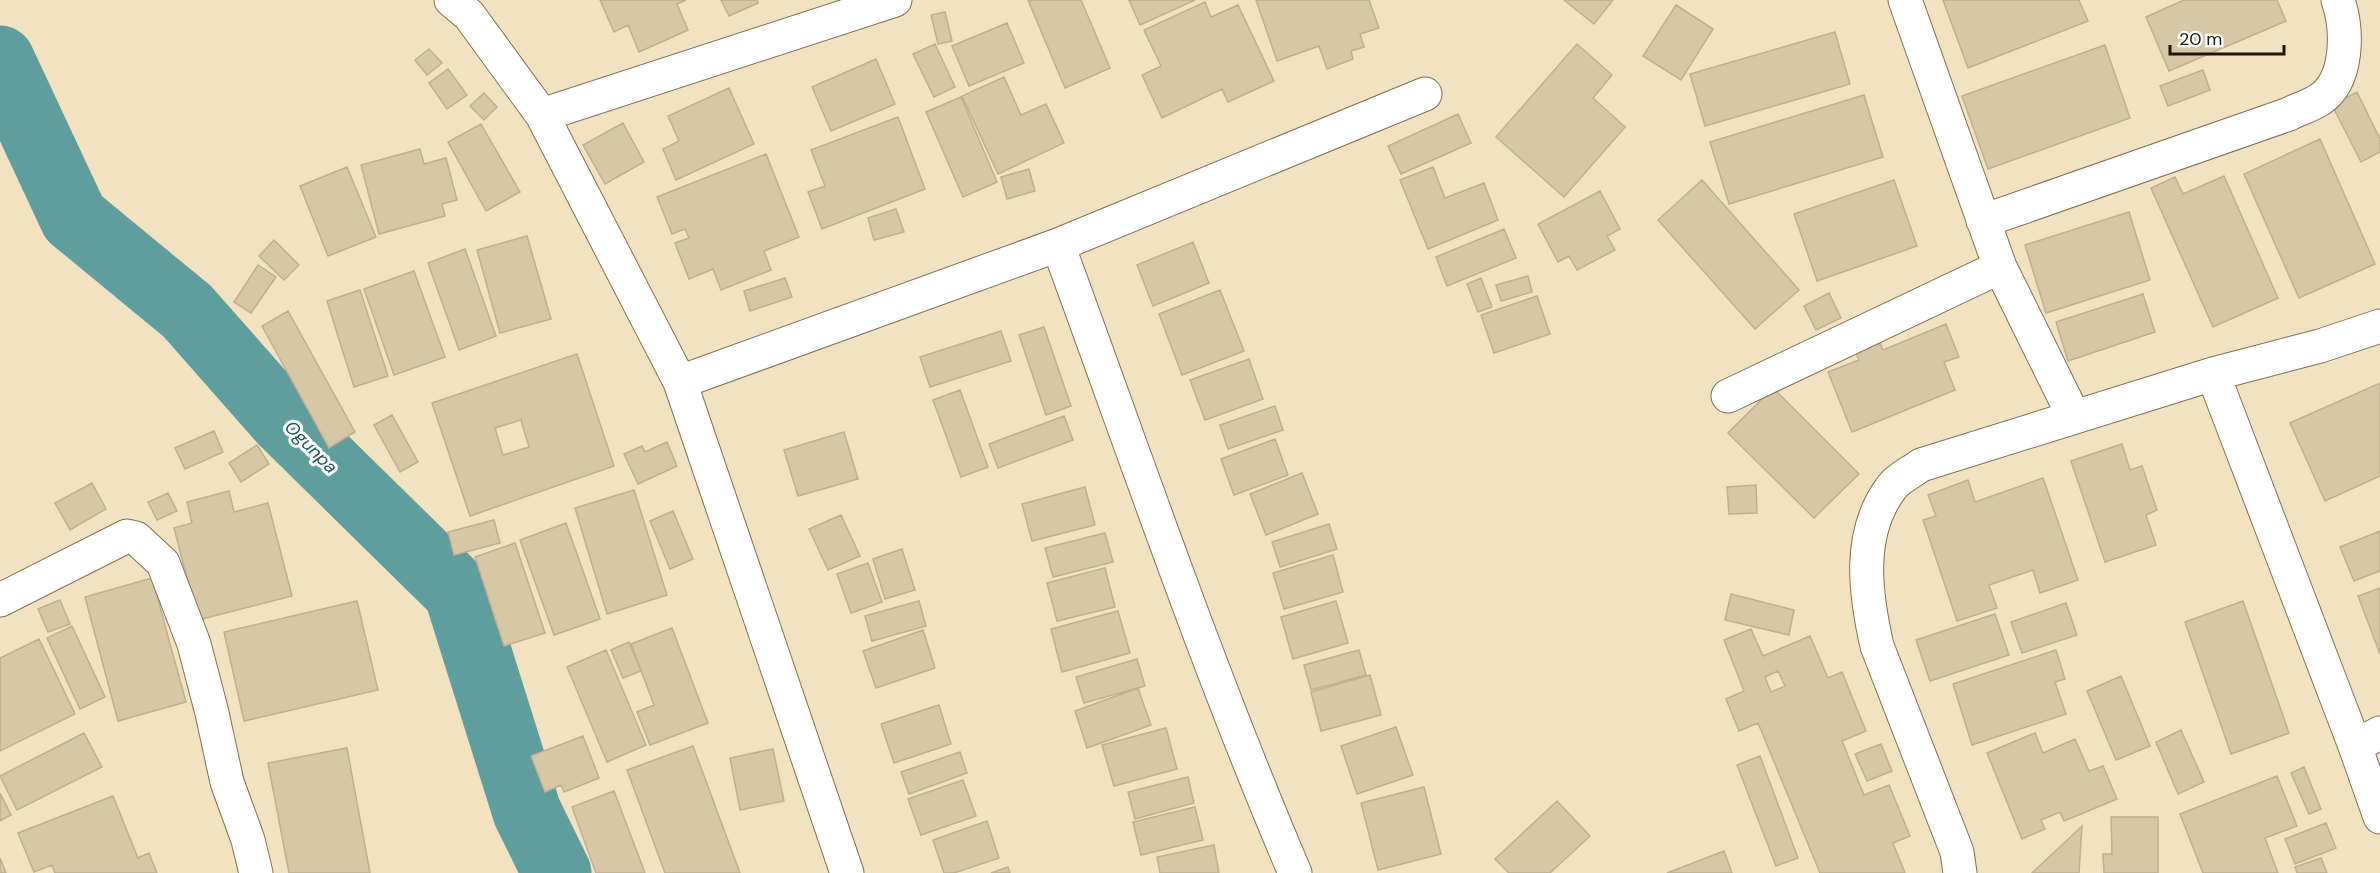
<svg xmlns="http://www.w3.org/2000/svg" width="2380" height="873" font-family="'DM Sans',sans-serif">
	<rect width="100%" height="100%" fill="#f1e2c1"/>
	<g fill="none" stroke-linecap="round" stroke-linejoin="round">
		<path stroke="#609e9d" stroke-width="69" d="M 0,60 L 74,218 L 187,311 L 284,421 L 458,592 L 527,812 L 557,873"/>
	</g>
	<path fill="#d6c7a7" stroke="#bfb091" stroke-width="1.5" fill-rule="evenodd" d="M 600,0 L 686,0 L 677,4 L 688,30 L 639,52 L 628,25 L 614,32 Z
		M 721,0 L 757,0 L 758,3 L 729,16 Z
		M 1028,0 L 1081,0 L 1110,68 L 1065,88 Z
		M 1129,0 L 1195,0 L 1140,25 Z
		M 1256,0 L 1369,0 L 1379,28 L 1360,34 L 1364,47 L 1351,51 L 1353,59 L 1327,69 L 1319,46 L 1277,61 Z
		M 1564,0 L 1613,0 L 1594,24 Z
		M 1943,0 L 2079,0 L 2088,21 L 1968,68 Z
		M 2184,0 L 2277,0 L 2286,21 L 2169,71 L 2146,17 Z
		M 1205,2 L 1211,17 L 1238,5 L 1274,81 L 1228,102 L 1222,89 L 1162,118 L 1142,75 L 1161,66 L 1144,30 Z
		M 1676,5 L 1713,29 L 1681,80 L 1643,56 Z
		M 945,12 L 952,41 L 938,44 L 931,15 Z
		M 1007,23 L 1024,63 L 969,86 L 952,46 Z
		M 1835,32 L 1850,84 L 1705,126 L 1690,74 Z
		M 935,44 L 955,87 L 934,97 L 913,54 Z
		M 1577,44 L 1612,75 L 1593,98 L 1625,127 L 1564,197 L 1496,137 Z
		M 2105,45 L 2130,118 L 1988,169 L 1962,96 Z
		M 429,49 L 442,63 L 427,75 L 415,60 Z
		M 876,59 L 895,104 L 831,131 L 812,87 Z
		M 448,69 L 467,95 L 447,109 L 429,83 Z
		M 2203,70 L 2210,90 L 2168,106 L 2160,86 Z
		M 1004,77 L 1021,115 L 1046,104 L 1064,143 L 998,174 L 962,96 Z
		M 729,88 L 754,144 L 676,180 L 663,149 L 679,141 L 668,116 Z
		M 2357,92 L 2380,139 L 2380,152 L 2361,162 L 2332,105 Z
		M 484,93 L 497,107 L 484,120 L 470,106 Z
		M 1864,95 L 1883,157 L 1729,204 L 1710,142 Z
		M 961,97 L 997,182 L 963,197 L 926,112 Z
		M 1458,114 L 1471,143 L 1401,174 L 1388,146 Z
		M 898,117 L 925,189 L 822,229 L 808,192 L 825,186 L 811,150 Z
		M 623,123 L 644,162 L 605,184 L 583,145 Z
		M 481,124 L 520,192 L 486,211 L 448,142 Z
		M 2320,139 L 2375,264 L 2299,298 L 2244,174 Z
		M 420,149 L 424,164 L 446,158 L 457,200 L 442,204 L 445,216 L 379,234 L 361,165 Z
		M 766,154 L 799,237 L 764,251 L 771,270 L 721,290 L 713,269 L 689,279 L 675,243 L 689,238 L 685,229 L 672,234 L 657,197 Z
		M 347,167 L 376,237 L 328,256 L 300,186 Z
		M 1433,167 L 1445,198 L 1484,183 L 1498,220 L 1428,249 L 1400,180 Z
		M 1029,169 L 1035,191 L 1007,199 L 1001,177 Z
		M 2224,176 L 2278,298 L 2213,327 L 2151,188 L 2175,177 L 2183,194 Z
		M 1702,180 L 1799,290 L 1755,329 L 1658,220 Z
		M 1894,180 L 1917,246 L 1817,281 L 1794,214 Z
		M 1600,191 L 1620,229 L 1607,236 L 1615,250 L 1577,270 L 1569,256 L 1558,262 L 1538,224 Z
		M 896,209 L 904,232 L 874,240 L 868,218 Z
		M 2129,212 L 2150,280 L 2046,313 L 2025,245 Z
		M 1504,229 L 1516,258 L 1447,286 L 1436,257 Z
		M 527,236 L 551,319 L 500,333 L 477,250 Z
		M 274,240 L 299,265 L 284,280 L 259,256 Z
		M 1193,242 L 1209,283 L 1153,306 L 1137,265 Z
		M 465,249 L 496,336 L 459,350 L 428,263 Z
		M 258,265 L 276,277 L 251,313 L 234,302 Z
		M 414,271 L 445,357 L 394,375 L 364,289 Z
		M 1528,276 L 1532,292 L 1501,301 L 1496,285 Z
		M 785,278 L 792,297 L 750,311 L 744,291 Z
		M 1481,278 L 1492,307 L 1478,312 L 1467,284 Z
		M 360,290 L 388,376 L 354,387 L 327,301 Z
		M 1220,290 L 1244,351 L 1182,375 L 1159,314 Z
		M 1829,293 L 1841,318 L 1816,330 L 1804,306 Z
		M 2143,294 L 2155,332 L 2068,361 L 2056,322 Z
		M 1537,296 L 1550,334 L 1494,353 L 1481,315 Z
		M 288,311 L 355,432 L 329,448 L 262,326 Z
		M 1946,324 L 1959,357 L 1944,362 L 1955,390 L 1852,432 L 1828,372 L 1859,360 L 1856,353 L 1880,343 L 1883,350 Z
		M 1044,327 L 1071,406 L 1046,415 L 1019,335 Z
		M 1001,331 L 1011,361 L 930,387 L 920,357 Z
		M 577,354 L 614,466 L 470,516 L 432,403 ZM 521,420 L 529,447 L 503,455 L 495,428 Z
		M 1249,359 L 1263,399 L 1205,420 L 1190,380 Z
		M 2380,383 L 2380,476 L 2325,501 L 2290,423 Z
		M 1773,388 L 1859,474 L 1814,518 L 1728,433 Z
		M 960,390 L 988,467 L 961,477 L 933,400 Z
		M 1275,406 L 1283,430 L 1228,449 L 1220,425 Z
		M 392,415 L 418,462 L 400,472 L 374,425 Z
		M 1064,416 L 1073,440 L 998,468 L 989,444 Z
		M 214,431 L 223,452 L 185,469 L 175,448 Z
		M 844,432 L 858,479 L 798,496 L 784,450 Z
		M 1275,439 L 1288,475 L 1234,495 L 1221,459 Z
		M 667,442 L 677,466 L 638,484 L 624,454 L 642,446 L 645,452 Z
		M 2122,444 L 2130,470 L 2142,466 L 2157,510 L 2146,515 L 2156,545 L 2105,562 L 2071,461 Z
		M 257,445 L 269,464 L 241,482 L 229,463 Z
		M 1302,473 L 1318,514 L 1266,535 L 1250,494 Z
		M 2043,478 L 2078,580 L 2040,593 L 2033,570 L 1989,585 L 1997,608 L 1957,621 L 1923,520 L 1936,516 L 1928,495 L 1968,480 L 1975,502 Z
		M 92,483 L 106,509 L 70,530 L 55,503 Z
		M 1756,485 L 1757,513 L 1729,514 L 1727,487 Z
		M 1085,487 L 1095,525 L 1032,541 L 1022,504 Z
		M 634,490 L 667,595 L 607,614 L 575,508 Z
		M 229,491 L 234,512 L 268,503 L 292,596 L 198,620 L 174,528 L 192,523 L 187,502 Z
		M 168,493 L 177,511 L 157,520 L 148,502 Z
		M 673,511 L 693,559 L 670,569 L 650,521 Z
		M 841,515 L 860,556 L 828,570 L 809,529 Z
		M 494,520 L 500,543 L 454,555 L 448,532 Z
		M 566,523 L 600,619 L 554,635 L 520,540 Z
		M 1329,524 L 1337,549 L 1280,567 L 1272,542 Z
		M 2380,531 L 2380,571 L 2354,581 L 2340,547 Z
		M 1105,533 L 1113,562 L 1053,577 L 1045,548 Z
		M 515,543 L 545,633 L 504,646 L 475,557 Z
		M 902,549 L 915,590 L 885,599 L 873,559 Z
		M 1333,555 L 1343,592 L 1284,609 L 1273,573 Z
		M 868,563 L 882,602 L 851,613 L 837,574 Z
		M 1105,568 L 1115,607 L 1057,621 L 1047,583 Z
		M 152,578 L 186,702 L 118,721 L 85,597 Z
		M 2380,588 L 2380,654 L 2358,596 Z
		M 1731,594 L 1794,610 L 1789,635 L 1725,620 Z
		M 60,600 L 70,624 L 48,632 L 38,609 Z
		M 357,601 L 378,690 L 244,721 L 224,632 Z
		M 919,601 L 926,626 L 872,641 L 865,616 Z
		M 1336,601 L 1348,643 L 1293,659 L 1281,617 Z
		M 2243,601 L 2289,733 L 2231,754 L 2185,622 Z
		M 2066,603 L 2077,635 L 2022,653 L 2011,622 Z
		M 1118,611 L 1130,653 L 1062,672 L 1051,629 Z
		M 1995,614 L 2009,655 L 1930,681 L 1916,640 Z
		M 72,626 L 105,697 L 80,709 L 47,638 Z
		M 672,628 L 708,723 L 650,745 L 637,712 L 654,705 L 631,644 Z
		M 1751,629 L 1763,656 L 1810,636 L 1828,678 L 1842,672 L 1866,731 L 1842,741 L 1864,795 L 1889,785 L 1910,836 L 1893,843 L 1905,873 L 1820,873 L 1758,723 L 1739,731 L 1726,699 L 1744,691 L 1724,640 ZM 1778,671 L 1785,686 L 1771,692 L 1765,677 Z
		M 923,630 L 935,668 L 876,688 L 863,651 Z
		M 39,639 L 75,714 L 0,751 L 0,658 Z
		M 629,642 L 641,671 L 623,678 L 611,650 Z
		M 606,650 L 646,745 L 607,762 L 567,667 Z
		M 1359,650 L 1366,675 L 1311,690 L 1304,665 Z
		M 2056,650 L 2065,679 L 2055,682 L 2066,714 L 1972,745 L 1953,684 Z
		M 1137,659 L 1145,686 L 1084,703 L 1076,677 Z
		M 1370,675 L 1381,715 L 1321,731 L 1311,692 Z
		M 2121,676 L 2150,746 L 2116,760 L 2087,691 Z
		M 1138,688 L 1151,725 L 1087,748 L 1075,711 Z
		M 939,705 L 951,744 L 894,763 L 881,724 Z
		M 1396,727 L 1413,775 L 1357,794 L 1341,746 Z
		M 1166,728 L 1177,769 L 1114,786 L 1102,745 Z
		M 2181,730 L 2204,782 L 2178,794 L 2156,742 Z
		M 84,733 L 102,767 L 17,810 L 0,776 Z
		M 2035,733 L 2043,753 L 2075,739 L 2089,771 L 2103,766 L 2117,799 L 2064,821 L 2060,812 L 2041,820 L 2045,829 L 2022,839 L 1987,753 Z
		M 583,736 L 599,778 L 564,792 L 561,785 L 545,792 L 531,756 Z
		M 1881,744 L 1892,771 L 1867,781 L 1855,754 Z
		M 693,746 L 740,873 L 665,873 L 627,770 Z
		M 347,748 L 370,873 L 289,873 L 268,763 Z
		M 773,749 L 784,801 L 740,810 L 730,758 Z
		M 960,752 L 967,773 L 909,794 L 901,772 Z
		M 1760,756 L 1798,858 L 1776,866 L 1737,765 Z
		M 2304,767 L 2321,809 L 2309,814 L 2291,773 Z
		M 2277,776 L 2297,826 L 2265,838 L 2278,873 L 2203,873 L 2180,814 Z
		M 1188,777 L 1194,803 L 1135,819 L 1128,792 Z
		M 963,780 L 976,816 L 921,835 L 908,799 Z
		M 1424,787 L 1441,854 L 1378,870 L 1361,803 Z
		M 614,791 L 645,873 L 596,873 L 572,807 Z
		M 0,793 L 11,815 L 0,821 Z
		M 113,796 L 138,858 L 149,853 L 157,873 L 55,873 L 52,865 L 34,872 L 18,833 Z
		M 1557,801 L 1590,836 L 1550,873 L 1509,873 L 1495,859 Z
		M 1195,807 L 1203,840 L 1141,855 L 1133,822 Z
		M 2111,817 L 2158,817 L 2158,873 L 2104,873 L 2103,854 L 2112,854 Z
		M 987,821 L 999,858 L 954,873 L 944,873 L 933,840 Z
		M 2326,823 L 2336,848 L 2295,864 L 2285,839 Z
		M 2082,826 L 2079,873 L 2032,873 Z
		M 1214,845 L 1219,873 L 1160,873 L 1157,857 Z
		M 1724,851 L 1732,873 L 1667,873 Z
		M 0,858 L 6,873 L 0,873 Z
		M 2321,858 L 2327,873 L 2297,873 L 2295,867 Z
		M 1008,867 L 1010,873 L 991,873 Z"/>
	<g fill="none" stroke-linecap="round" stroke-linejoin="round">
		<defs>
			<path id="minor" d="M 451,0 L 469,15 L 542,115 L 680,382 L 847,873
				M 1905,0 L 2000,267 L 2074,417
				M 542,115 L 895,0
				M 1983,221 L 2289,114 C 2298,109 2310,106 2319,100 C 2349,81 2348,30 2338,0
				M 1058,245 C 1135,455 1207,667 1295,873
				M 2213,374 L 2355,746 L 2380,817
				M 680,382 L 1058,245 L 1425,94
				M 1728,396 L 2000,267
				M 0,600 L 127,536 L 136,538 L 163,563 L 194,644 L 212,713 L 227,782 L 248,840 L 256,873
				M 2355,746 L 2380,733
				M 1960,873 L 1957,852 L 1877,646 C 1865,593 1857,534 1891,488 C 1897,479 1912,472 1921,465 L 2213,374 L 2320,346 L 2380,326"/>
		</defs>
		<use href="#minor" stroke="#7f7154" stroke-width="35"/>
		<use href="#minor" stroke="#fff" stroke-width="33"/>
	</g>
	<g text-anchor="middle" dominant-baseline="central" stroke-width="6" stroke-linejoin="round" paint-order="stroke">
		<g font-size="18" font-style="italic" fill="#1d5454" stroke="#fff">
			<text transform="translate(311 447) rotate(45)">Ogunpa</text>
		</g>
	</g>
	<path d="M2170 45v9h114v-9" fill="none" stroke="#1d180c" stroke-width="3"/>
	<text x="2179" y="45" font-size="18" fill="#1d180c" stroke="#ffffff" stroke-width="4.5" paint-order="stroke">20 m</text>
</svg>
